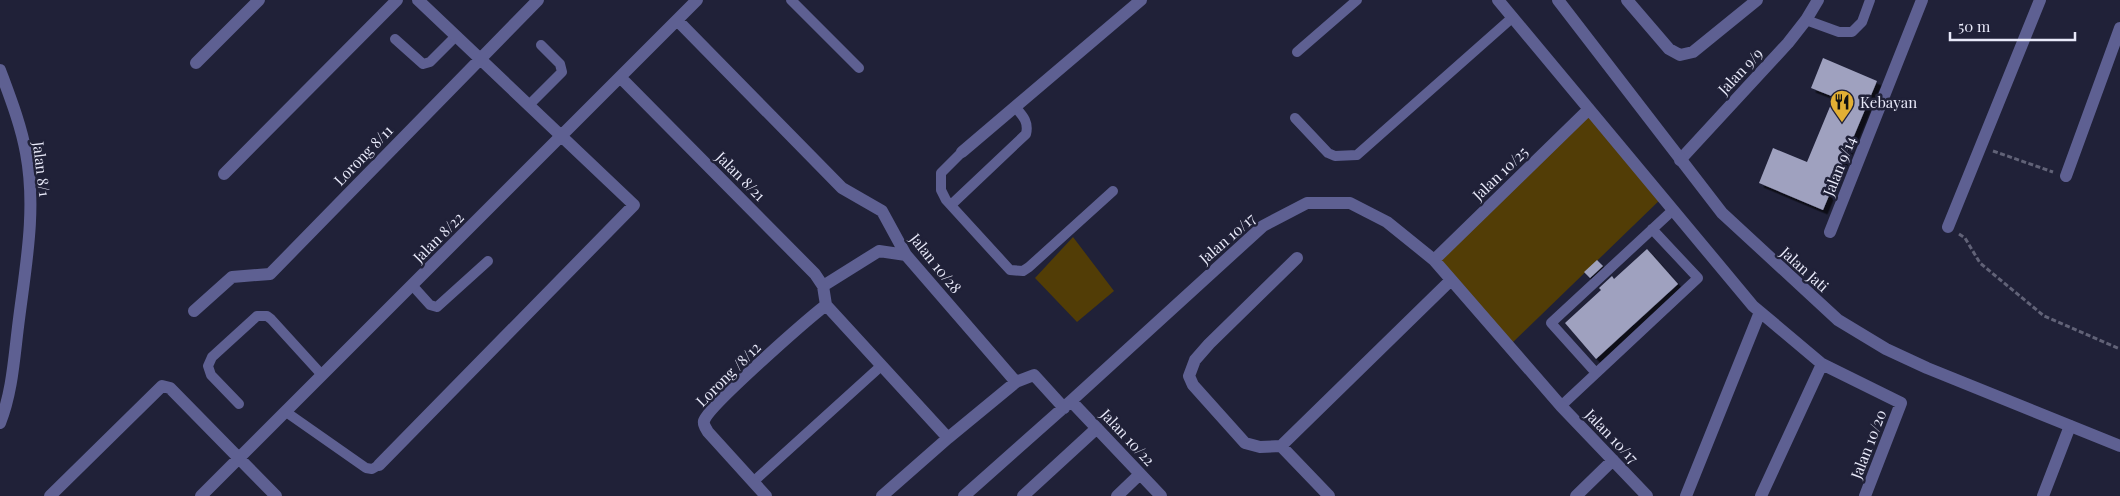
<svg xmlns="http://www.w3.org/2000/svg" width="2120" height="496" font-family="'Playfair Display',serif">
	<defs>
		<filter id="shadow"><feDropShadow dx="4.5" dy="4.5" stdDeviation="0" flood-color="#0009"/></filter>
	</defs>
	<rect width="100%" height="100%" fill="#202138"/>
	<path fill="#523d06" d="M 1589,109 L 1665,195 L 1509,346 L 1434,260 Z
		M 1073,237 L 1114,291 L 1077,322 L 1035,278 Z"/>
	<path fill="#9fa1bf" filter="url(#shadow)" d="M 1823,58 L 1877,81 L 1823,210 L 1759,183 L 1773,148 L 1807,162 L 1834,97 L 1811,88 Z
		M 1647,249 L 1678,284 L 1596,359 L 1565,323 L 1601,290 L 1599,288 L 1612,276 L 1614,279 Z
		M 1597,260 L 1603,266 L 1590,278 L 1584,272 Z"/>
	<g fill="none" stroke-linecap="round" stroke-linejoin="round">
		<path stroke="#616277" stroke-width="3" stroke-dasharray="5 2.5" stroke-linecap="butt" d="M 1993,151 L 2053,172
			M 1959,234 L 1965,238 L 1980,263 L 2044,316 L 2120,349"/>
		<path stroke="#5e6092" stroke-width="10" d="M 791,0 L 859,68
			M 1806,20 L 1839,32 L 1852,32 L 1862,22 L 1870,0
			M 395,39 L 423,64 L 430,62 L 456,36
			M 1297,52 L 1357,0
			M 529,105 L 562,72 L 560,64 L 541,45
			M 1295,118 L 1328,153 L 1335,156 L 1357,155 L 1513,17
			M 962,152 L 941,173 L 941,190 L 946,200 L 1010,270 L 1023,271 L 1029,267 L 1113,191
			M 951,205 L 1026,134 C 1029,122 1023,116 1015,107
			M 412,285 L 430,305 L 437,307 L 488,261
			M 1596,373 L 1551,323 L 1673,210
			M 239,404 L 211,375 L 208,366 L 212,357 L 257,316 L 267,316 L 271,319 L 322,375
			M 1561,406 L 1698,278 L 1652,229
			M 286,412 L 366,468 L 372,469 L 379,465
			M 753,482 L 881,366"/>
		<path stroke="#5e6092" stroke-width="12" d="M 1498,0 L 1753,306 L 1822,364 L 1901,403 L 1865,496
			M 1627,0 L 1669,49 L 1680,55 L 1693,52 L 1757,0
			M 677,20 L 842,188 L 882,211 L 906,255 L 1016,382 L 1034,375 L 1064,408
			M 196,63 L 259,0
			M 620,77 L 815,274 L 823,286 L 826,305
			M 962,152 L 1141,0
			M 1680,160 L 1788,43 L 1806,20 L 1818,0
			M 224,174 L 397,0
			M 2066,176 L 2120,28
			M 1948,227 L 2040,0
			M 1830,232 L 1922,0
			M 1297,258 L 1209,344 L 1195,360 L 1189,376 L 1193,385 L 1245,443 L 1260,447 L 1281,446 L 1329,496
			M 1434,260 L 1589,109
			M 823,286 L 879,251 L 906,255
			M 826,305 L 948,438
			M 194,311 L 232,277 L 270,274 L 538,0
			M 1071,401 L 1161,496
			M 1281,446 L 1451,280
			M 379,465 L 634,205 L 418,0
			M 50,496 L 162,386 L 170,388 L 276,496
			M 201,496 L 697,0
			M 766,496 L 708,432 C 706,428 703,425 704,421 C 708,406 808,319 826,305
			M 882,496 L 948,438 L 1016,382
			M 964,496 L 1071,401 L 1263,226 L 1307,203 L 1350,203 L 1387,222 L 1434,260 L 1561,406 L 1647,496
			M 1023,496 L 1097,428
			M 1117,496 L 1140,474
			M 1576,496 L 1613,460
			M 1686,496 L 1760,312
			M 1761,496 L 1822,364
			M 2043,496 L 2070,426"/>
		<path stroke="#5e6092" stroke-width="12" d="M 1558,0 L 1722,213 L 1838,320 L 1886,349 L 1927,368 L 2120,446
			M 0,70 C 10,97 21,125 26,153 C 37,211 25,269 18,327 C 14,359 12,393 0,423"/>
	</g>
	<defs>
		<symbol id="restaurant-pin" viewBox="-11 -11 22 30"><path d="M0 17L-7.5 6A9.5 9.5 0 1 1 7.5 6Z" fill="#e2af34" stroke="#202138"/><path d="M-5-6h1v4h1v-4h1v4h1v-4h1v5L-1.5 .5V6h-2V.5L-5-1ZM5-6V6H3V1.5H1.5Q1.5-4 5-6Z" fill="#111"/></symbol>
	</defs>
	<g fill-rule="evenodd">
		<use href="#restaurant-pin" x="1828" y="88" width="28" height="38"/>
	</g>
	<g text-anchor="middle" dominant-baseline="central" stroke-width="5" stroke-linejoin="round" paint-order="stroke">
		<g font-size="15" fill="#e8e9f9" stroke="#202138">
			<text transform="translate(1740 71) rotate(-47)">Jalan 9/9</text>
			<text transform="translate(363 155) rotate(-46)">Lorong 8/11</text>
			<text transform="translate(1839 166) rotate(-68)">Jalan 9/14</text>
			<text transform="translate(42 169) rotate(83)">Jalan 8/1</text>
			<text transform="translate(1500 173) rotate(-44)">Jalan 10/25</text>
			<text transform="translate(741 176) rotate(45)">Jalan 8/21</text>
			<text transform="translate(438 237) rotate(-45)">Jalan 8/22</text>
			<text transform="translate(1227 238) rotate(-41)">Jalan 10/17</text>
			<text transform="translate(936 263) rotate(51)">Jalan 10/28</text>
			<text transform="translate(1805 269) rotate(42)">Jalan Jati</text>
			<text transform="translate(728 374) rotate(-45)">Lorong /8/12</text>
			<text transform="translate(1612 436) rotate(46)">Jalan 10/17</text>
			<text transform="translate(1128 437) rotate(47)">Jalan 10/22</text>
			<text transform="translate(1868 444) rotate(-69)">Jalan 10/20</text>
		</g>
		<g font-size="15" fill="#e8e9f9" stroke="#202138" text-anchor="start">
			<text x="1860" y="102">Kebayan</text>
		</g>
	</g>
	<path d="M1950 32v8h125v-8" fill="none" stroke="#e8e9f9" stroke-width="2.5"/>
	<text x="1958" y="32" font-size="15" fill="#e8e9f9" stroke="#202138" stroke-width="4" paint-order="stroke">50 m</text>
</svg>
